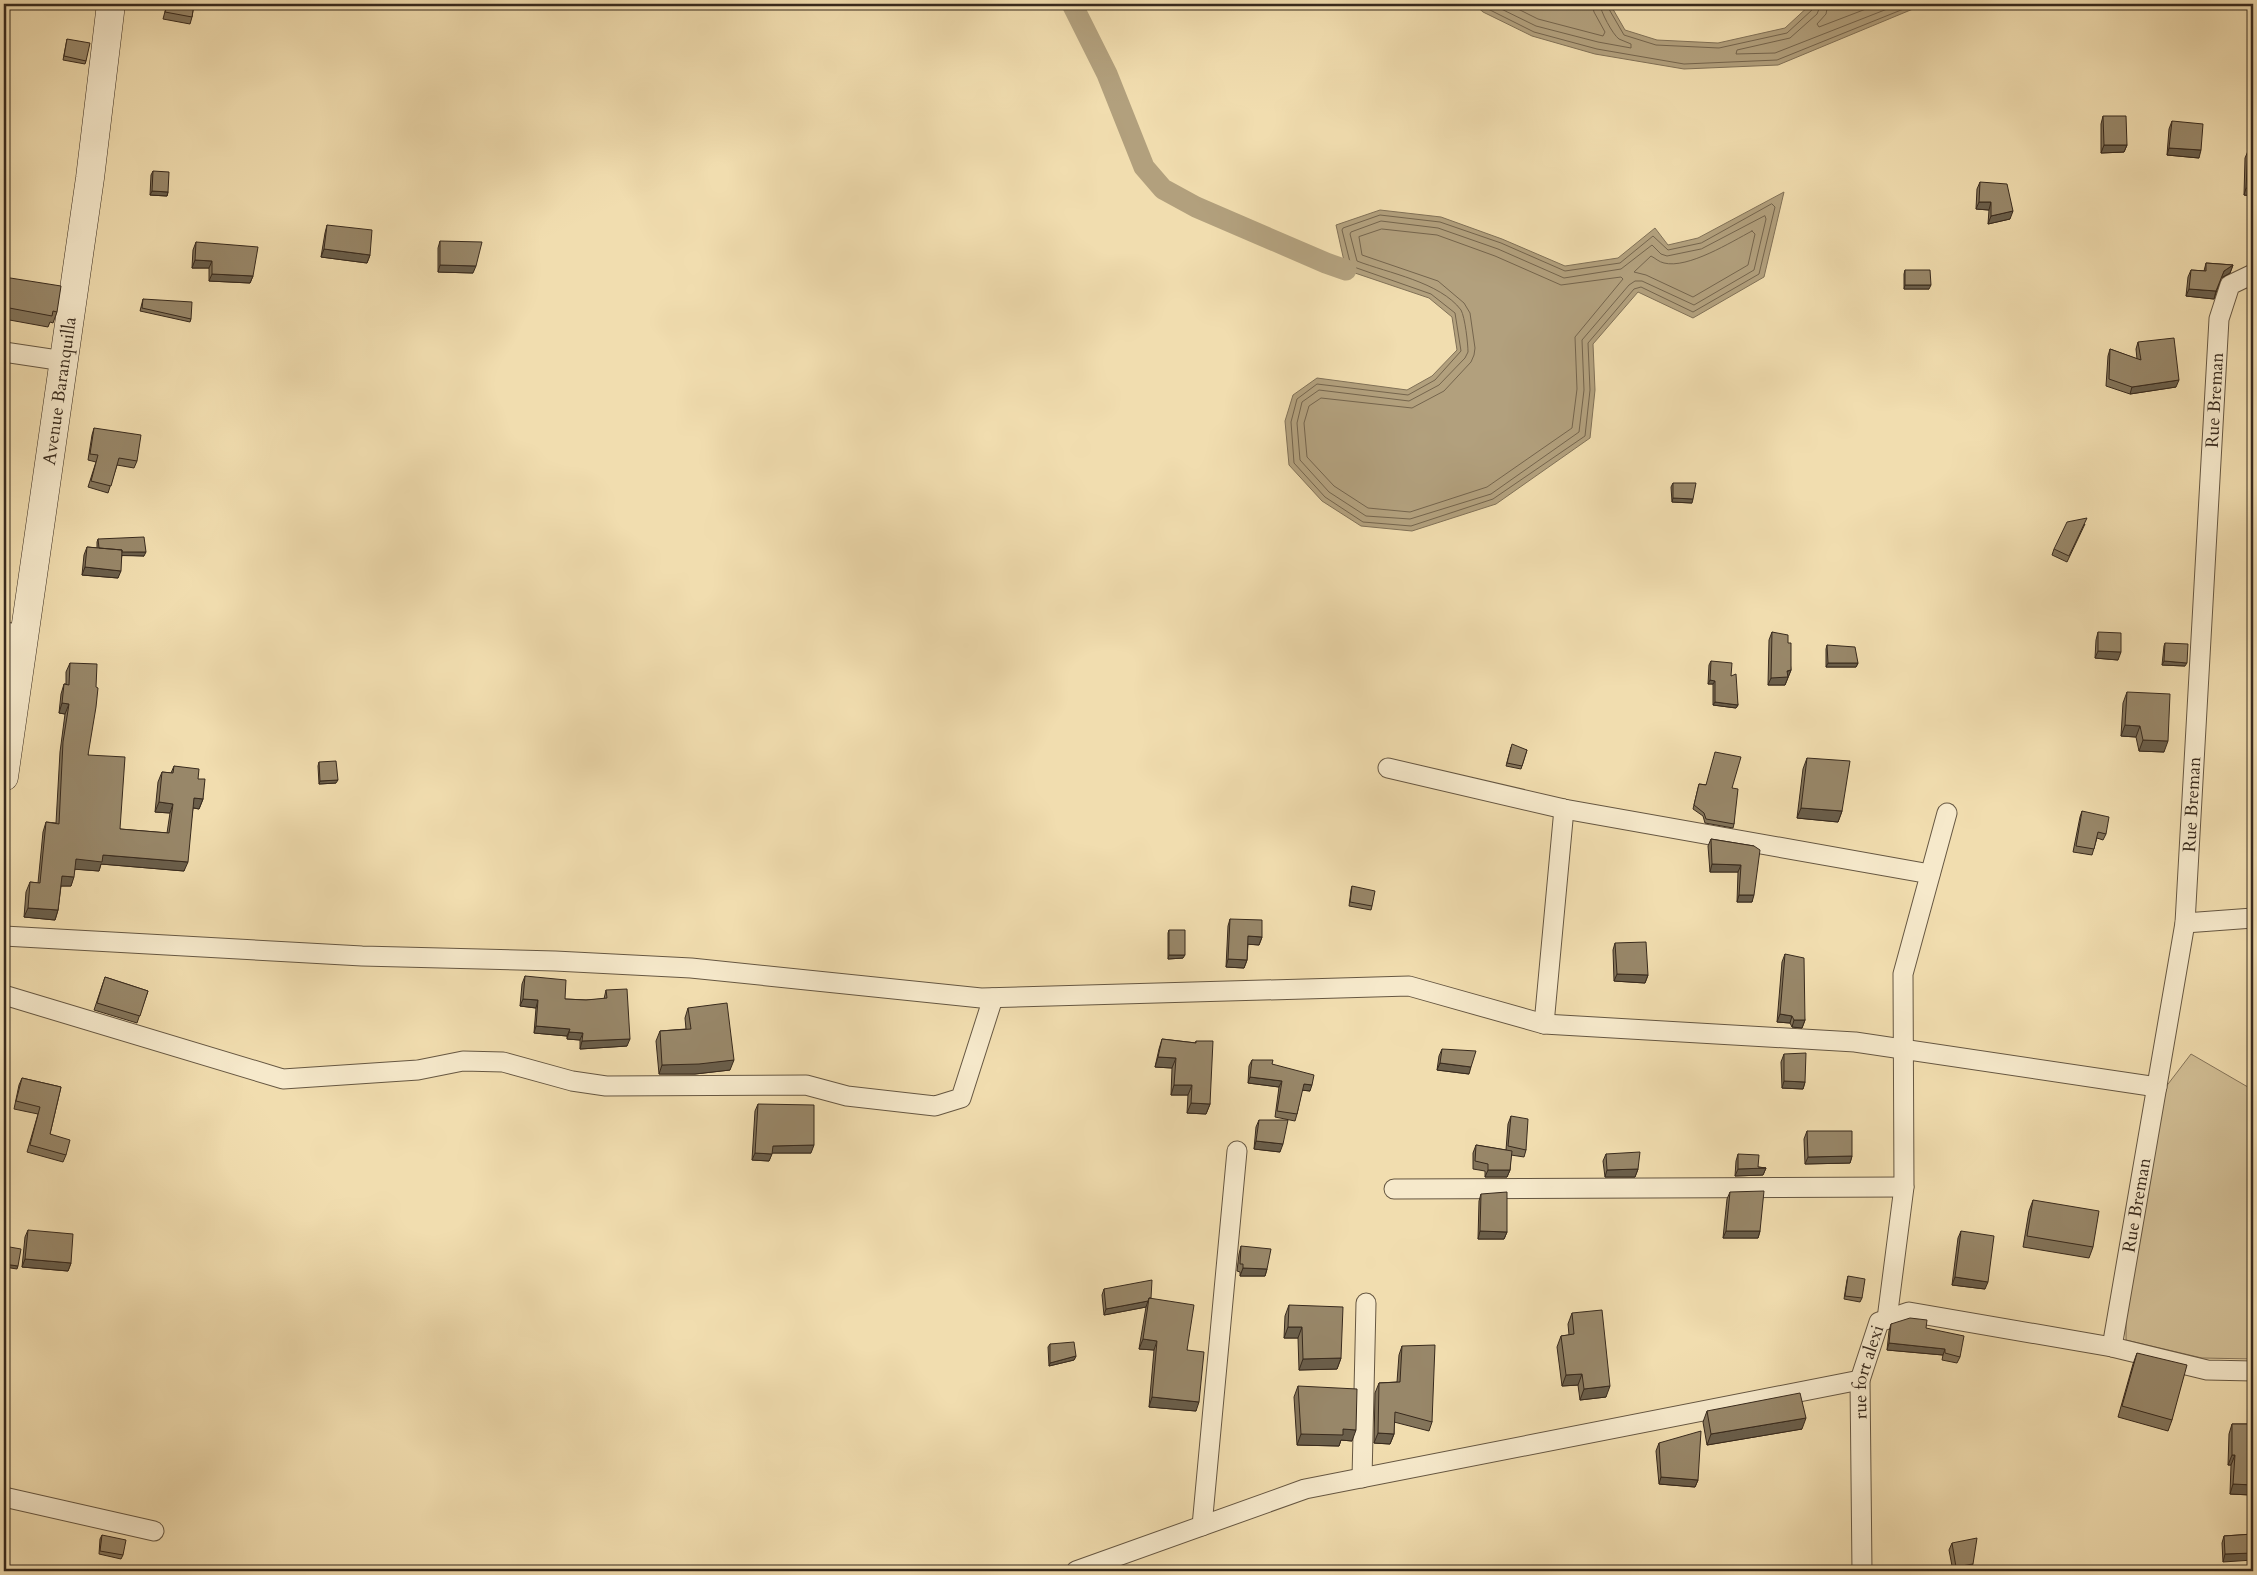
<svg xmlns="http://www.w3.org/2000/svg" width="2257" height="1575" font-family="Cardo,serif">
	<rect width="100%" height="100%" fill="#f1ddaf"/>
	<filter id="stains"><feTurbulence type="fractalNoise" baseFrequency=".004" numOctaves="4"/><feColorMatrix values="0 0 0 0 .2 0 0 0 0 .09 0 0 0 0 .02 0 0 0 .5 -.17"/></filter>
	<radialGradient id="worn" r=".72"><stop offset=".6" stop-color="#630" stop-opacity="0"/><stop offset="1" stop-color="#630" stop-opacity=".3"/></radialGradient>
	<path fill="#d2bf96" stroke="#85745a" d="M 2191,1054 L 2253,1090 L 2253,1359 L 2202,1358 L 2126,1340 L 2126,1299 L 2165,1088 Z"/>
	<path fill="#b2a07d" stroke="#817157" d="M 1474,4 L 1610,4 L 1625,30 L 1657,40 L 1718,43 L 1785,28 L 1811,4 L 1925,4 L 1778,65 L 1684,69 L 1595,54 L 1532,36 L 1483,12 Z
		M 1784,192 L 1764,277 L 1693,318 L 1638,292 L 1593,344 L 1595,390 L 1590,438 L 1496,504 L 1412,531 L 1361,526 L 1322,501 L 1289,465 L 1285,421 L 1293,395 L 1317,378 L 1407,390 L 1432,376 L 1457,350 L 1452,317 L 1429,298 L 1346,270 L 1336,225 L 1380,210 L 1441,217 L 1502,239 L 1565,266 L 1618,258 L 1655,228 L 1668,245 L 1698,238 Z"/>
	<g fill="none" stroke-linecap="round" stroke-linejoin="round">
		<path stroke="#75654d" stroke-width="1" d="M 1481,4 L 1486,8 L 1534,32 L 1597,49 L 1684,64 L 1777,60 L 1916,4
			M 1491,4 L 1536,26 L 1598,42 L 1631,48 L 1631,44 C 1627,42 1623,41 1619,39 C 1613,35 1600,11 1600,4
			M 1508,4 L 1538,19 L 1603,36 L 1605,32 L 1594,12 L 1592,4
			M 1606,4 L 1624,35 L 1656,45 L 1719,48 L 1787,33 L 1813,9 L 1814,4
			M 1821,4 L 1817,14 L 1790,38 L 1737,50 L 1736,54 L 1775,53 L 1900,4
			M 1828,4 L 1826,14 L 1817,24 L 1819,27 L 1879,4
			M 1772,204 L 1775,207 L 1759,274 L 1693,312 L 1641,287 L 1634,289 L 1588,343 L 1590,390 L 1585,436 L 1493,499 L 1411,526 L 1363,522 L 1325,497 L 1294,463 L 1291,422 L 1297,399 L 1317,384 L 1408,395 L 1435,380 L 1461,351 L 1455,313 L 1431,294 L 1351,266 L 1342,230 L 1343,228 L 1380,215 L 1440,222 L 1501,243 L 1565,271 L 1620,263 L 1653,236 L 1668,250 L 1701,243 Z
			M 1765,216 L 1766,219 L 1754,270 L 1694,305 L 1642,281 L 1635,281 L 1629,285 L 1582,340 L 1584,390 L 1579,432 L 1491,494 L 1410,519 L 1366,516 L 1329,492 L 1300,460 L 1297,423 L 1302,402 L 1319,390 L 1409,401 L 1439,385 L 1465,358 L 1468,352 C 1468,344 1465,317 1461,310 C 1440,282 1388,273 1357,261 L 1350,234 L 1351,232 L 1381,221 L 1438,228 L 1498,249 L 1564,278 L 1621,269 L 1652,245 L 1661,254 L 1667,256 L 1701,249 Z
			M 1382,229 L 1437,235 L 1495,256 L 1561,285 L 1621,277 L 1623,279 L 1575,337 L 1577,389 L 1572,428 L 1487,487 L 1410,512 L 1368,508 L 1334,486 L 1307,457 L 1304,423 L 1309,406 L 1321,398 L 1412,408 L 1444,391 L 1471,362 L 1474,355 L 1475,348 L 1470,313 L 1464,303 L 1438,281 L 1362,255 L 1359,237 Z
			M 1752,231 L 1755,234 L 1748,265 L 1693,297 L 1646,275 L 1634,272 L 1651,256 C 1655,258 1659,262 1664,263 C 1688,269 1731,242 1752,231 Z"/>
		<path stroke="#b2a07d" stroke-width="21" d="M 1072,4 L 1107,74 L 1144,167 L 1163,189 L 1196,207 L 1326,263 L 1346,270"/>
		<defs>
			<g id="street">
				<path d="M 4,352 L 64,361"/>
				<path d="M 4,632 L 24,635"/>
				<path d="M 1388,768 L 1564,809 L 1930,874"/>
				<path d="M 2185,923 L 2253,918"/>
				<path d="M 4,936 L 362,956 L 555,961 L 691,968 L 981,998 L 1409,986 L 1544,1024 L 1855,1042 L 2157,1087"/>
				<path d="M 4,995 L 283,1079 L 418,1070 L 463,1061 L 503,1062 L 572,1081 L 606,1086 L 806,1085 L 847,1096 L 935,1106 L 961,1098 L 993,998"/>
				<path d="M 1544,1024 L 1564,809"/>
				<path d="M 1394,1189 L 1904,1187"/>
				<path d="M 1887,1319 L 1904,1187 L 1903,974 L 1947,813"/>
				<path id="s1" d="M 2112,1347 L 2185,923 L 2219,319 L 2230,285 L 2253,274"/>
				<path d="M 1362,1478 L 1366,1303"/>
				<path d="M 4,1497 L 154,1531"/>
				<path d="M 1202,1526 L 1237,1151"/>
				<path d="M 1076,1571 L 1305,1489 L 1860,1380"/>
				<path id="s2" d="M 1862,1571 L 1860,1380 L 1879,1322 L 1909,1312 L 2112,1347 L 2207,1370 L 2253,1371"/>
			</g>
			<g id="secondary">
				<path id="s3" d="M 4,777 L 90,178 L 111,4"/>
			</g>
		</defs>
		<use href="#street" stroke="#665742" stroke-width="21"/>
		<use href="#secondary" stroke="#382a1d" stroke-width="29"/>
		<use href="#street" stroke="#f6e9cb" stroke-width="19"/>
		<use href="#secondary" stroke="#f6e9cb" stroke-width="28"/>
	</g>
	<path fill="#83745a" stroke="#382a1d" d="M 167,4 L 194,4 L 192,17 L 190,24 L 163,19 Z
		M 67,39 L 86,61 L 85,64 L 63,60 Z
		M 2103,116 L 2127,145 L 2124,152 L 2101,153 L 2101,124 Z
		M 2172,121 L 2199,158 L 2167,155 L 2169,129 Z
		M 2248,151 L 2253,196 L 2244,195 L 2245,158 Z
		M 153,171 L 168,192 L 167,196 L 150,195 L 151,175 Z
		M 1980,182 L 2010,219 L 1988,224 L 1989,210 L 1976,209 L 1977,189 Z
		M 327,225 L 370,255 L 367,263 L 321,257 L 325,233 Z
		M 440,241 L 473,273 L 438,272 L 438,248 Z
		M 196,242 L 253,276 L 250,283 L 209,281 L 209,268 L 192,268 L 193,250 Z
		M 2206,263 L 2233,265 L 2230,273 L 2221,278 L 2214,299 L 2186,296 L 2188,277 L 2191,270 L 2204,271 Z
		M 1905,270 L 1929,289 L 1904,289 L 1904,274 Z
		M 4,277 L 57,312 L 53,323 L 50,322 L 48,327 L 4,319 Z
		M 143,299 L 191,319 L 190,322 L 140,311 Z
		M 2138,342 L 2176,387 L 2130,394 L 2106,386 L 2108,356 L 2110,349 L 2137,359 L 2136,349 Z
		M 94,428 L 137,461 L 134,468 L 117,465 L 108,493 L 88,487 L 96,462 L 88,460 L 92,435 Z
		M 1673,483 L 1692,503 L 1672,502 L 1671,487 Z
		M 2085,524 L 2067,562 L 2052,555 L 2054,549 Z
		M 98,539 L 144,556 L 122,555 L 118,578 L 82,575 L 84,555 L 87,547 L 97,548 L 97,542 Z
		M 1772,632 L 1788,643 L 1791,670 L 1785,685 L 1768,685 L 1769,640 Z
		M 2098,632 L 2118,660 L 2095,658 L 2096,640 Z
		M 2165,643 L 2185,666 L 2162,665 L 2164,646 Z
		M 1827,645 L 1858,663 L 1856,667 L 1826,667 L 1826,649 Z
		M 1711,661 L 1731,676 L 1738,705 L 1736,708 L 1713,705 L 1713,684 L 1708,684 L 1709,665 Z
		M 70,663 L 88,755 L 120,829 L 167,833 L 170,813 L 155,812 L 158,782 L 162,772 L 171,773 L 174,766 L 198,779 L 203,799 L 199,809 L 193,808 L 184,871 L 101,864 L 99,871 L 75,869 L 71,886 L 61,886 L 58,910 L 55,920 L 24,917 L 26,892 L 30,882 L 38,883 L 43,832 L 46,822 L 56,823 L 60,752 L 65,714 L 59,713 L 61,694 L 64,684 L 66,684 L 66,672 Z
		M 2127,692 L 2164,752 L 2139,751 L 2136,737 L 2121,736 L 2123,703 Z
		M 1511,747 L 1527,750 L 1521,769 L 1506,766 Z
		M 1807,758 L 1842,811 L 1838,822 L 1797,818 L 1803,769 Z
		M 319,762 L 336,783 L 319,784 L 318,766 Z
		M 1699,784 L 1732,788 L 1734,824 L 1733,828 L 1705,823 L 1703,816 L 1693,809 Z
		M 2082,811 L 2106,834 L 2103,840 L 2097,838 L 2092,855 L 2073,852 L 2080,817 Z
		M 1711,839 L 1754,846 L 1752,902 L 1737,902 L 1738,872 L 1710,872 L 1708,846 Z
		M 1352,886 L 1372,906 L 1371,910 L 1349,906 L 1351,890 Z
		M 1230,919 L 1262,937 L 1259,945 L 1248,944 L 1247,960 L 1244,968 L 1226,967 L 1228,926 Z
		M 1169,930 L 1183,958 L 1168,959 L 1168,933 Z
		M 1615,943 L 1648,975 L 1645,983 L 1614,981 L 1613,950 Z
		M 1785,954 L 1805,1020 L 1802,1028 L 1792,1027 L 1790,1023 L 1777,1022 L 1782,962 Z
		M 525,976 L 565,999 L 586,1000 L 604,999 L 606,990 L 627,1046 L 580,1049 L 580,1040 L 567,1039 L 567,1036 L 534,1033 L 536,1008 L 520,1006 L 522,984 Z
		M 105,977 L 148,991 L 137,1023 L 94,1010 Z
		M 688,1008 L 730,1070 L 695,1074 L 659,1074 L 656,1041 L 660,1031 L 686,1029 L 685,1018 Z
		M 1162,1039 L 1196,1043 L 1196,1041 L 1210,1104 L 1206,1114 L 1187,1113 L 1188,1095 L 1171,1095 L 1172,1068 L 1155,1067 L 1159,1049 Z
		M 1442,1049 L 1469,1074 L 1437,1070 L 1439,1056 Z
		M 1784,1054 L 1805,1082 L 1803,1089 L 1782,1088 L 1781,1062 Z
		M 1252,1060 L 1272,1064 L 1310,1091 L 1302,1090 L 1297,1114 L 1295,1121 L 1275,1117 L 1279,1087 L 1248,1083 L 1249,1066 Z
		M 22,1078 L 61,1087 L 50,1134 L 66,1155 L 63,1162 L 27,1152 L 38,1114 L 14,1109 L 19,1085 Z
		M 758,1104 L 811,1153 L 772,1153 L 769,1161 L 752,1160 L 755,1111 Z
		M 1511,1116 L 1526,1150 L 1524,1157 L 1511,1155 L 1510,1170 L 1507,1177 L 1485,1177 L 1485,1171 L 1473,1169 L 1473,1153 L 1476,1145 L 1506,1150 L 1508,1124 Z
		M 1259,1120 L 1280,1152 L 1254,1149 L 1256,1127 Z
		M 1807,1131 L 1852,1156 L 1850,1163 L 1805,1164 L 1804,1139 Z
		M 1606,1154 L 1638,1169 L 1635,1177 L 1605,1177 L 1603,1161 Z
		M 1738,1154 L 1758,1167 L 1766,1168 L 1763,1175 L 1735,1176 L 1736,1161 Z
		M 1730,1192 L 1760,1231 L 1758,1238 L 1723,1238 L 1727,1199 Z
		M 1481,1194 L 1507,1232 L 1504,1239 L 1478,1239 L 1479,1201 Z
		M 2033,1200 L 2093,1247 L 2089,1258 L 2023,1247 L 2029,1211 Z
		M 28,1230 L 71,1263 L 68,1271 L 22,1267 L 25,1237 Z
		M 1961,1231 L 1985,1289 L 1952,1285 L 1958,1238 Z
		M 1241,1246 L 1267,1269 L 1265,1276 L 1240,1276 L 1240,1272 L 1237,1271 L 1239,1254 Z
		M 1848,1276 L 1862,1298 L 1860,1302 L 1844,1299 L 1847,1280 Z
		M 1104,1289 L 1151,1298 L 1187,1350 L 1196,1411 L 1149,1407 L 1154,1350 L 1139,1349 L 1146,1307 L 1104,1315 L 1102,1295 Z
		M 1289,1305 L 1341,1358 L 1337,1369 L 1299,1370 L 1298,1338 L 1284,1338 L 1285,1316 Z
		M 1572,1313 L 1606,1397 L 1580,1400 L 1578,1385 L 1562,1386 L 1557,1347 L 1561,1336 L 1569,1335 L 1568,1324 Z
		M 1891,1324 L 1926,1328 L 1960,1357 L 1957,1363 L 1942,1360 L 1943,1355 L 1887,1350 L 1889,1331 Z
		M 1050,1344 L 1076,1356 L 1074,1360 L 1049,1366 L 1048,1347 Z
		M 1402,1346 L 1432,1422 L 1429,1431 L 1394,1422 L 1394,1434 L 1390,1444 L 1374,1443 L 1375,1393 L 1379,1383 L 1397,1382 L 1399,1355 Z
		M 2137,1353 L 2172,1420 L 2168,1431 L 2118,1417 L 2133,1364 Z
		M 1298,1386 L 1352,1441 L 1341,1440 L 1339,1446 L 1297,1445 L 1294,1397 Z
		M 1707,1411 L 1802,1429 L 1707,1445 L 1703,1422 Z
		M 2232,1424 L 2253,1424 L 2253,1490 L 2251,1495 L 2230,1494 L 2231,1465 L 2228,1465 L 2229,1434 Z
		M 1659,1443 L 1698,1480 L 1695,1487 L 1659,1484 L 1656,1451 Z
		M 2253,1534 L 2223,1562 L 2222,1543 L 2224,1536 Z
		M 102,1535 L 123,1555 L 121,1559 L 99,1554 L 100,1539 Z
		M 1952,1543 L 1970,1571 L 1953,1571 L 1949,1550 Z"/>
	<path fill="#6a5e4a" stroke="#382a1d" d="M 2104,145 L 2127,145 L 2124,152 L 2101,153 Z
		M 2169,148 L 2201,150 L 2199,158 L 2167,155 Z
		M 2246,188 L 2253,188 L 2253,196 L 2244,195 Z
		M 152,191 L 168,192 L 167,196 L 150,195 Z
		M 1979,202 L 1991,202 L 1989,210 L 1976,209 Z
		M 2013,211 L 2010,219 L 1988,224 L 1991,216 Z
		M 324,249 L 370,255 L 367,263 L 321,257 Z
		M 195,260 L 212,261 L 209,268 L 192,268 Z
		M 440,265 L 476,266 L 473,273 L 438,272 Z
		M 2233,265 L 2230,273 L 2221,278 L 2224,271 Z
		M 212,274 L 253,276 L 250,283 L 209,281 Z
		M 1905,285 L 1931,285 L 1929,289 L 1904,289 Z
		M 2189,289 L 2216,291 L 2214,299 L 2186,296 Z
		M 2179,380 L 2176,387 L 2130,394 L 2132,387 Z
		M 1673,498 L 1693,499 L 1692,503 L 1672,502 Z
		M 99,551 L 146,552 L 144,556 L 97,555 Z
		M 85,567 L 121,571 L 118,578 L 82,575 Z
		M 2098,651 L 2121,652 L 2118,660 L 2095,658 Z
		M 2164,661 L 2187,663 L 2185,666 L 2162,665 Z
		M 1828,663 L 1858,663 L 1856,667 L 1826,667 Z
		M 1791,670 L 1785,685 L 1768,685 L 1771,678 Z
		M 1710,680 L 1715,681 L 1713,684 L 1708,684 Z
		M 1715,702 L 1738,705 L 1736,708 L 1713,705 Z
		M 62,703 L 69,704 L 65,714 L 59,713 Z
		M 2125,725 L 2140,726 L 2136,737 L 2121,736 Z
		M 2143,740 L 2168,741 L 2164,752 L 2139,751 Z
		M 338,780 L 336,783 L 319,784 L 320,781 Z
		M 194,798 L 203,799 L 199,809 L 190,807 Z
		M 159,802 L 173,804 L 170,813 L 155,812 Z
		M 1801,808 L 1842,811 L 1838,822 L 1797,818 Z
		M 103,855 L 188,862 L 184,871 L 101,864 L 99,871 L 72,869 L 76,859 Z
		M 1712,864 L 1741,865 L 1738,872 L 1710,872 Z
		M 62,876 L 74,877 L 71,886 L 58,886 Z
		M 1739,895 L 1754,895 L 1752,902 L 1737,902 Z
		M 28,908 L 58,910 L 55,920 L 24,917 Z
		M 1248,936 L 1262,937 L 1259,945 L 1245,944 Z
		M 1169,955 L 1185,955 L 1183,958 L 1168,959 Z
		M 1228,959 L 1247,960 L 1244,968 L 1226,967 Z
		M 1617,974 L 1648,975 L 1645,983 L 1614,981 Z
		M 523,999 L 538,1000 L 536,1008 L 520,1006 Z
		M 1780,1014 L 1792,1016 L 1790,1023 L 1777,1022 Z
		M 1794,1020 L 1805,1020 L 1802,1028 L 1792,1027 Z
		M 536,1026 L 570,1029 L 567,1036 L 534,1033 Z
		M 569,1032 L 583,1033 L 580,1040 L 567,1039 Z
		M 630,1039 L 627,1046 L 580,1049 L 582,1041 Z
		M 1158,1057 L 1176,1058 L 1172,1068 L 1155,1067 Z
		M 734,1060 L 730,1070 L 695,1074 L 659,1074 L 662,1065 Z
		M 1440,1063 L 1471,1067 L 1469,1074 L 1437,1070 Z
		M 1250,1077 L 1282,1081 L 1279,1087 L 1248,1083 Z
		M 1784,1081 L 1805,1082 L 1803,1089 L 1782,1088 Z
		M 1304,1084 L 1312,1085 L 1310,1091 L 1301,1090 Z
		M 1174,1085 L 1192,1085 L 1188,1095 L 1171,1095 Z
		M 1191,1103 L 1210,1104 L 1206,1114 L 1187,1113 Z
		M 1256,1141 L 1283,1144 L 1280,1152 L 1254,1149 Z
		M 814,1145 L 811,1153 L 770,1153 L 773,1146 Z
		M 755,1153 L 772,1154 L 769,1161 L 752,1160 Z
		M 1852,1156 L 1850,1163 L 1805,1164 L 1808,1157 Z
		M 1766,1168 L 1763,1175 L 1735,1176 L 1738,1169 Z
		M 1638,1169 L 1635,1177 L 1605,1177 L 1607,1170 Z
		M 1488,1170 L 1510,1170 L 1507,1177 L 1485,1177 Z
		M 1480,1231 L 1507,1232 L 1504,1239 L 1478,1239 Z
		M 1726,1231 L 1760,1231 L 1758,1238 L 1723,1238 Z
		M 25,1259 L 71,1263 L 68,1271 L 22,1267 Z
		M 4,1264 L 18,1266 L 17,1269 L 4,1267 Z
		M 1243,1268 L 1267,1269 L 1265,1276 L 1240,1276 Z
		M 1955,1277 L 1988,1282 L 1985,1289 L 1952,1285 Z
		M 1148,1301 L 1146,1307 L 1104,1315 L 1106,1309 Z
		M 1288,1327 L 1302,1327 L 1298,1338 L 1284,1338 Z
		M 1143,1339 L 1157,1341 L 1154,1350 L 1139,1349 Z
		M 1889,1343 L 1945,1349 L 1943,1355 L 1887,1350 Z
		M 1076,1356 L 1074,1360 L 1049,1366 L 1050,1363 Z
		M 1341,1358 L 1337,1369 L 1299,1370 L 1303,1359 Z
		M 1582,1374 L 1578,1385 L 1562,1386 L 1566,1375 Z
		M 1610,1386 L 1606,1397 L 1580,1400 L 1584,1389 Z
		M 1152,1397 L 1199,1402 L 1196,1411 L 1149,1407 Z
		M 1806,1418 L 1802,1429 L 1707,1445 L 1711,1434 Z
		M 1343,1429 L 1356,1430 L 1352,1441 L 1341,1440 L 1339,1446 L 1297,1445 L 1301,1434 Z
		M 1378,1433 L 1394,1434 L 1390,1444 L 1374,1443 Z
		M 2232,1455 L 2235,1455 L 2231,1465 L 2228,1465 Z
		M 1661,1477 L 1698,1480 L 1695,1487 L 1659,1484 Z
		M 2233,1484 L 2253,1485 L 2253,1490 L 2251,1495 L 2230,1494 Z
		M 2253,1553 L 2253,1560 L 2223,1562 L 2225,1554 Z
		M 1973,1564 L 1970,1571 L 1955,1571 L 1956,1567 Z"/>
	<path fill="#988769" stroke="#382a1d" d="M 168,4 L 194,4 L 192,17 L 165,12 Z
		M 67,39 L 90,43 L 86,61 L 64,56 Z
		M 2103,116 L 2126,116 L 2127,145 L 2104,145 Z
		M 2172,121 L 2203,124 L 2201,150 L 2169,148 Z
		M 2248,151 L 2253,151 L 2253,188 L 2246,188 Z
		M 153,171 L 169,172 L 168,192 L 152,191 Z
		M 1980,182 L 2007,184 L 2013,211 L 1991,216 L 1991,202 L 1979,202 Z
		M 327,225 L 372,230 L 370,255 L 324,249 Z
		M 440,241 L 482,242 L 476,266 L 440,265 Z
		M 196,242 L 258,247 L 253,276 L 212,274 L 212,261 L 195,260 Z
		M 2206,263 L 2233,265 L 2224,271 L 2216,291 L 2189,289 L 2191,270 L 2206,271 Z
		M 1905,270 L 1930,270 L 1931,285 L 1905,285 Z
		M 4,277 L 61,286 L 57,312 L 53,311 L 52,316 L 4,307 Z
		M 143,299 L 192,302 L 191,319 L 142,308 Z
		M 2174,338 L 2179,380 L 2132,387 L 2109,379 L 2110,349 L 2141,360 L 2138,342 Z
		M 94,428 L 141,435 L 137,461 L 119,458 L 111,486 L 91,481 L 98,455 L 90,454 Z
		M 1673,483 L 1696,483 L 1693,499 L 1673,498 Z
		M 2087,518 L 2069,556 L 2054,549 L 2067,522 Z
		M 144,537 L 146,552 L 122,552 L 122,550 L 99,548 L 98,539 Z
		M 87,547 L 122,550 L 121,571 L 85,567 Z
		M 1772,632 L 1788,635 L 1788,643 L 1791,643 L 1791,670 L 1787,671 L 1788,677 L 1771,678 Z
		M 2098,632 L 2121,633 L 2121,652 L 2098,651 Z
		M 2165,643 L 2188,644 L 2187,663 L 2164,661 Z
		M 1827,645 L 1855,647 L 1858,663 L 1828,663 Z
		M 1711,661 L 1732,663 L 1731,676 L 1736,674 L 1738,705 L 1715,702 L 1715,681 L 1710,680 Z
		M 70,663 L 97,664 L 96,687 L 98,688 L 96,707 L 88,755 L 125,757 L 120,829 L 169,833 L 173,804 L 159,802 L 162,772 L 173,773 L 174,766 L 199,769 L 198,779 L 205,779 L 203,799 L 194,798 L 188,862 L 103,855 L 102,862 L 76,859 L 74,877 L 62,876 L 58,910 L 28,908 L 30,882 L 40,883 L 46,822 L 59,824 L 63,742 L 69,704 L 62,703 L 64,684 L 69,685 Z
		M 2127,692 L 2170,694 L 2168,741 L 2143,740 L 2140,726 L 2125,725 Z
		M 1512,744 L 1527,750 L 1522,766 L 1507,763 Z
		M 1715,752 L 1741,757 L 1732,788 L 1738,789 L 1734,824 L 1706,819 L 1704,813 L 1694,805 L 1699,784 L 1706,785 Z
		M 1807,758 L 1850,761 L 1842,811 L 1801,808 Z
		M 336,761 L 338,780 L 320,781 L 319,762 Z
		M 2082,811 L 2109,817 L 2106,834 L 2098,832 L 2094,849 L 2076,846 Z
		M 1711,839 L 1754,846 L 1760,850 L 1754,895 L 1739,895 L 1741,865 L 1712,864 Z
		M 1352,886 L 1375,891 L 1372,906 L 1350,902 Z
		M 1230,919 L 1262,920 L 1262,937 L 1248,936 L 1247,960 L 1228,959 Z
		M 1169,930 L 1185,930 L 1185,955 L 1169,955 Z
		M 1646,942 L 1648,975 L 1617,974 L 1615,943 Z
		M 1785,954 L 1804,958 L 1805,1020 L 1794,1020 L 1792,1016 L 1780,1014 Z
		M 525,976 L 566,980 L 565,999 L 586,1000 L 607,998 L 606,990 L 627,989 L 630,1039 L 582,1041 L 583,1033 L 569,1032 L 570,1029 L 536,1026 L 538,1000 L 523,999 Z
		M 105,977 L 148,991 L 140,1016 L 97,1003 Z
		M 727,1003 L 734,1060 L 699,1064 L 662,1065 L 660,1031 L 691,1029 L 688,1008 Z
		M 1162,1039 L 1196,1043 L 1196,1041 L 1213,1041 L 1210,1104 L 1191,1103 L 1192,1085 L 1174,1085 L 1176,1058 L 1158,1057 Z
		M 1442,1049 L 1476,1051 L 1471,1067 L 1440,1063 Z
		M 1806,1053 L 1805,1082 L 1784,1081 L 1784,1054 Z
		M 1252,1060 L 1273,1060 L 1272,1064 L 1314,1075 L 1312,1085 L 1304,1084 L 1297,1114 L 1277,1111 L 1282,1081 L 1250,1077 Z
		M 22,1078 L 61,1087 L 50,1134 L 70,1140 L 66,1155 L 30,1145 L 40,1107 L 16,1101 Z
		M 758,1104 L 814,1105 L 814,1145 L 773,1146 L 772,1154 L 755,1153 Z
		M 1511,1116 L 1528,1119 L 1526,1150 L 1508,1146 Z
		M 1259,1120 L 1288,1120 L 1283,1144 L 1256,1141 Z
		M 1807,1131 L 1852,1131 L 1852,1156 L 1808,1157 Z
		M 1476,1145 L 1512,1151 L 1510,1170 L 1488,1170 L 1488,1164 L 1475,1161 Z
		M 1640,1152 L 1638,1169 L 1607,1170 L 1606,1154 Z
		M 1738,1154 L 1759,1155 L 1758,1167 L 1766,1168 L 1738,1169 Z
		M 1764,1191 L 1760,1231 L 1726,1231 L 1730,1192 Z
		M 1507,1192 L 1507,1232 L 1480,1231 L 1481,1194 Z
		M 2033,1200 L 2099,1211 L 2093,1247 L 2027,1236 Z
		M 28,1230 L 73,1234 L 71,1263 L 25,1259 Z
		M 1961,1231 L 1994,1236 L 1988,1282 L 1955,1277 Z
		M 4,1246 L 21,1249 L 18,1266 L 4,1264 Z
		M 1241,1246 L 1271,1249 L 1267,1269 L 1243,1268 L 1243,1264 L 1240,1264 Z
		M 1848,1276 L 1865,1279 L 1862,1298 L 1845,1296 Z
		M 1152,1280 L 1151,1298 L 1149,1298 L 1148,1301 L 1106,1309 L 1104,1289 Z
		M 1149,1298 L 1194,1305 L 1187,1350 L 1204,1352 L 1199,1402 L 1152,1397 L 1157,1341 L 1143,1339 Z
		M 1289,1305 L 1343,1307 L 1341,1358 L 1303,1359 L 1302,1327 L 1288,1327 Z
		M 1602,1310 L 1610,1386 L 1584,1389 L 1582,1374 L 1566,1375 L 1561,1336 L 1574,1334 L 1572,1313 Z
		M 1910,1318 L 1927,1320 L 1926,1328 L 1964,1336 L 1960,1357 L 1945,1353 L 1945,1349 L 1889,1343 L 1891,1324 Z
		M 1074,1342 L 1076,1356 L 1050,1363 L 1050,1344 Z
		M 1435,1345 L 1432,1422 L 1395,1412 L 1394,1434 L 1378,1433 L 1379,1383 L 1400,1382 L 1402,1346 Z
		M 2137,1353 L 2187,1365 L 2172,1420 L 2122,1406 Z
		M 1298,1386 L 1357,1389 L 1356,1430 L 1343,1429 L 1343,1435 L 1301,1434 Z
		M 1800,1393 L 1806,1418 L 1711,1434 L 1707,1411 Z
		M 2232,1424 L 2253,1424 L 2253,1485 L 2233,1484 L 2235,1455 L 2232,1455 Z
		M 1701,1431 L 1698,1480 L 1661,1477 L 1659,1443 Z
		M 2253,1534 L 2253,1553 L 2225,1554 L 2224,1536 Z
		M 102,1535 L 126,1540 L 123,1555 L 100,1551 Z
		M 1977,1538 L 1973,1564 L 1956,1567 L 1952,1543 Z"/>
	<g text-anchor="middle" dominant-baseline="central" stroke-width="4.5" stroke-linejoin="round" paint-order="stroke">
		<g font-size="18" fill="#382a1d" stroke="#f6e9cb">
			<text stroke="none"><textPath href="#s3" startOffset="390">Avenue Baranquilla</textPath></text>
			<text stroke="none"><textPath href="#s1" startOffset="954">Rue Breman</textPath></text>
			<text stroke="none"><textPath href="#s1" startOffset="549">Rue Breman</textPath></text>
			<text stroke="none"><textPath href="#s1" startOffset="144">Rue Breman</textPath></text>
			<text stroke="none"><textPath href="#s2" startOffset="200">rue fort alexi</textPath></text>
		</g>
	</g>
	<rect width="2257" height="1575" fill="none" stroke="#f1ddaf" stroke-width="20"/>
	<rect x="5" y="5" width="2247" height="1565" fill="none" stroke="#382a1d" stroke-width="2.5"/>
	<rect x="10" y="10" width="2237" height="1555" fill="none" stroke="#382a1d"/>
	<rect width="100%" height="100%" filter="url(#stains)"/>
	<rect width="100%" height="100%" fill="url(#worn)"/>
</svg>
